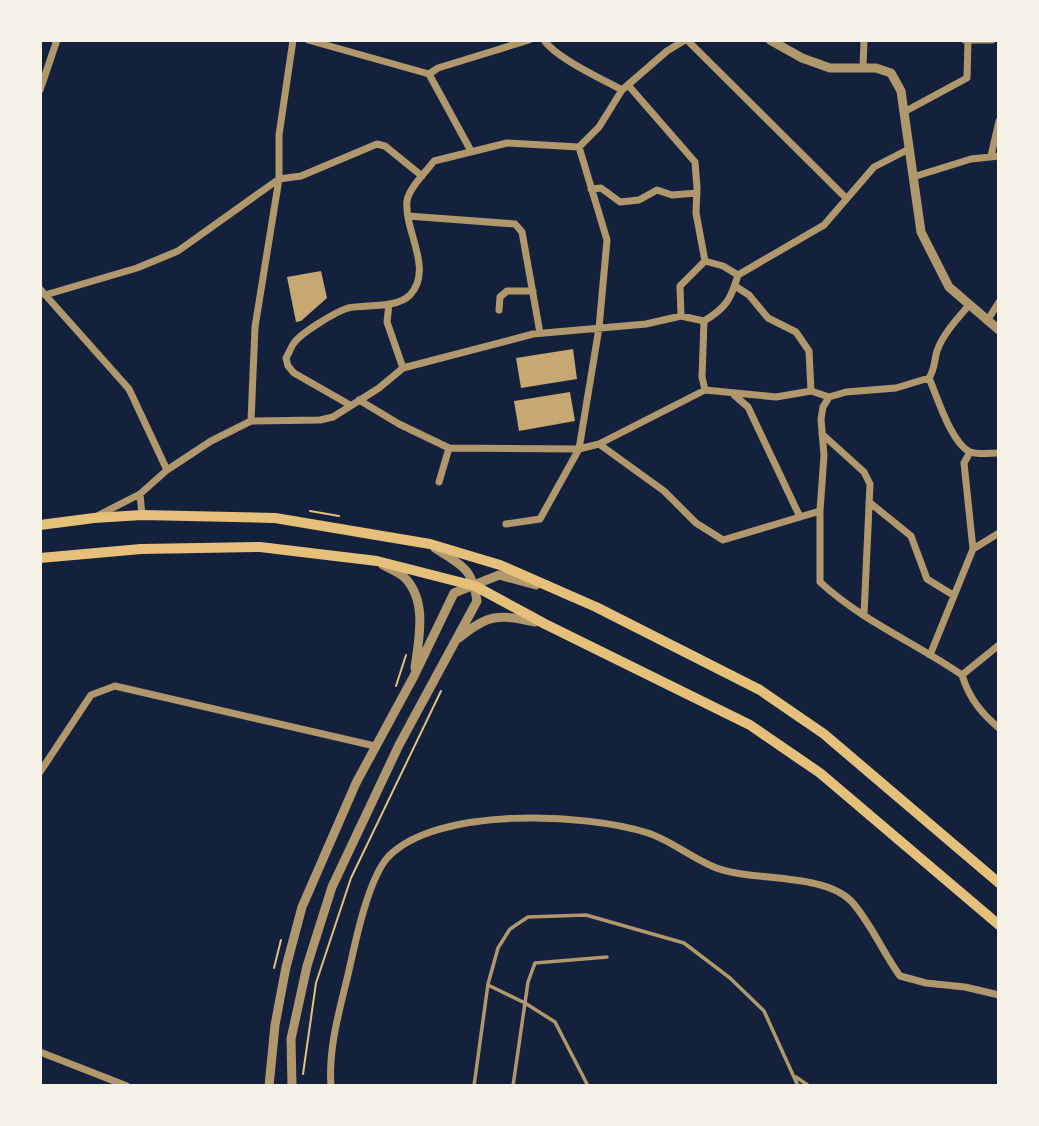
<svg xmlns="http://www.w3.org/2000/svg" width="1039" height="1126" font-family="Inter,sans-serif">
	<rect width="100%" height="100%" fill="#14213d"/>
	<path fill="#c6a872" d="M 321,271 L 327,298 L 301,321 L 296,322 L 287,277 Z
		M 573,349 L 577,379 L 521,388 L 516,358 Z
		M 570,392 L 575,421 L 519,431 L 514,401 Z"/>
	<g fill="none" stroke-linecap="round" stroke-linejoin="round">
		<path stroke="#e5c07b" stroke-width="2" d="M 310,511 L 339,516
			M 396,686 L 406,655
			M 274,968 L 281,940
			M 303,1074 L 316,983 L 351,878 L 441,691"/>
		<path stroke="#b1986c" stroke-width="3.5" d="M 488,985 L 525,1003 L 555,1022 L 588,1086
			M 796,1077 L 809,1086
			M 474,1086 L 488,984 L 498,948 L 510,929 L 528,917 L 586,915 L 684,943 L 730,978 L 764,1011 L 798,1086
			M 513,1086 L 528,982 L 535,963 L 607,957"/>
		<path stroke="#b1986c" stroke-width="7" d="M 308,40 L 429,74 L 438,68 L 529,40
			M 544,40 C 556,58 602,79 622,90
			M 687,40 L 846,198
			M 965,40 L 992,40
			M 863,67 L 864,40
			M 429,74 L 471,151
			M 628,85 L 695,162 L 697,188 L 696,213 L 705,261 L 680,286 L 681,316
			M 40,90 L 57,40
			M 904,112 L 967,78 L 968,40
			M 991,156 L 999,121
			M 913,177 L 971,159 L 999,156
			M 591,189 L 601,188 L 620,202 L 639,200 L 657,190 L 672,195 L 697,193
			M 408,216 L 515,224 L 522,232 L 540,333
			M 705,261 L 723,266 L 738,275
			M 738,275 L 824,225 L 874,167 L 909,149
			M 735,286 L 749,295 L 768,318 L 796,332 L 809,351 L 811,391
			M 40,289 L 129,389 L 167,470
			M 45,295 L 137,268 L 178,251 L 279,179 L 301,176 L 377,144 L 385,146 L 422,176
			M 389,304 L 387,322 L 403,368
			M 499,310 L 500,297 L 507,291 L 533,291
			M 704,321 L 702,377 L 705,390
			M 987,321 L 999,302
			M 929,378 C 937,396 951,443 970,452 C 978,455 990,453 999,453
			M 734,395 L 748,407 L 800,517
			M 829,397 L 823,407 L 821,419 L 824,455 L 820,511 L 820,582 C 862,621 916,643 962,675
			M 829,397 L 846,392 L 896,388 L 929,378 C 935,369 934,361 937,351 C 943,334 957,319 969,305
			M 359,400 L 399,424 L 449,448 L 579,449 L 599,444 L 705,390 L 776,397 L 811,391 L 829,397
			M 350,405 L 294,373 L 288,366 L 286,358 C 289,353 291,347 294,343 C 301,333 335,312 348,308 C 366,304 396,309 410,295 C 434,269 404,231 407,201 C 409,188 426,172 434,161 L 507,143 L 579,147 L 599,127 L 622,90 L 667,51 L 685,40
			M 251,421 L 255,327 L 279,179 L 279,135 L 293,40
			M 822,434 L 864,472 L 870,484 L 864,615
			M 599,444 L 664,491 L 696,523 L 723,540 L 820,511
			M 970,452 L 964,463 L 973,549
			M 439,482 L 449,448
			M 140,494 L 142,515
			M 869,502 L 911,536 L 927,579 L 953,595
			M 97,516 L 140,494 L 167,470 L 211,441 L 251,421 L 320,420 L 333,417 L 379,388 L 403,368 L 533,334 L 646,324 L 681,316 L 704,321 C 726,308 731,299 738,275
			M 506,524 L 540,519 L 579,449 L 599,328 L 607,240 L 579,147
			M 930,655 L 973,549 L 999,533
			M 962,675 C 969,698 981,713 999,728
			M 962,675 L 999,645
			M 40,772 L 91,695 L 115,686 L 375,746
			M 40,1052 L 127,1086
			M 331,1086 C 328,1045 341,1006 350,966 C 356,938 369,878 388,857 C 437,806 585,813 648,833 C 668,839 692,858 714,867 C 749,882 822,872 851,901 C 869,920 884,954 900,976 L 926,983 L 965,987 L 999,995"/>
		<path stroke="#b1986c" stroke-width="9" d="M 770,40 L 802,58 L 830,68 L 876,68 L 891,73 L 901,91 L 921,232 L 949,287 L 999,330
			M 383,565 C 389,568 397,572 403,576 C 428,599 419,638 415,668
			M 459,638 C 488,614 498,614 535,622
			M 269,1086 L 275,1025 L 286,967 L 302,907 L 356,783 L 414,676 L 454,593 L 499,575 L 536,585
			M 292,1086 L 291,1039 L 307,966 L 332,887 L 399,745 L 477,601 C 472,567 462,566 435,548"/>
		<path stroke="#e5c07b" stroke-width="10" d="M 40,525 L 94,518 L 142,515 L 275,518 L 430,544 L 500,565 L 596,607 L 760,690 L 824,734 L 999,883
			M 40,558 L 141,549 L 260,547 L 377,561 L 475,586 L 545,624 L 750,725 L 820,773 L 999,925"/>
	</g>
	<rect width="1039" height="1126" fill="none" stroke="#f6f1e7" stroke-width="84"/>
</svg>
